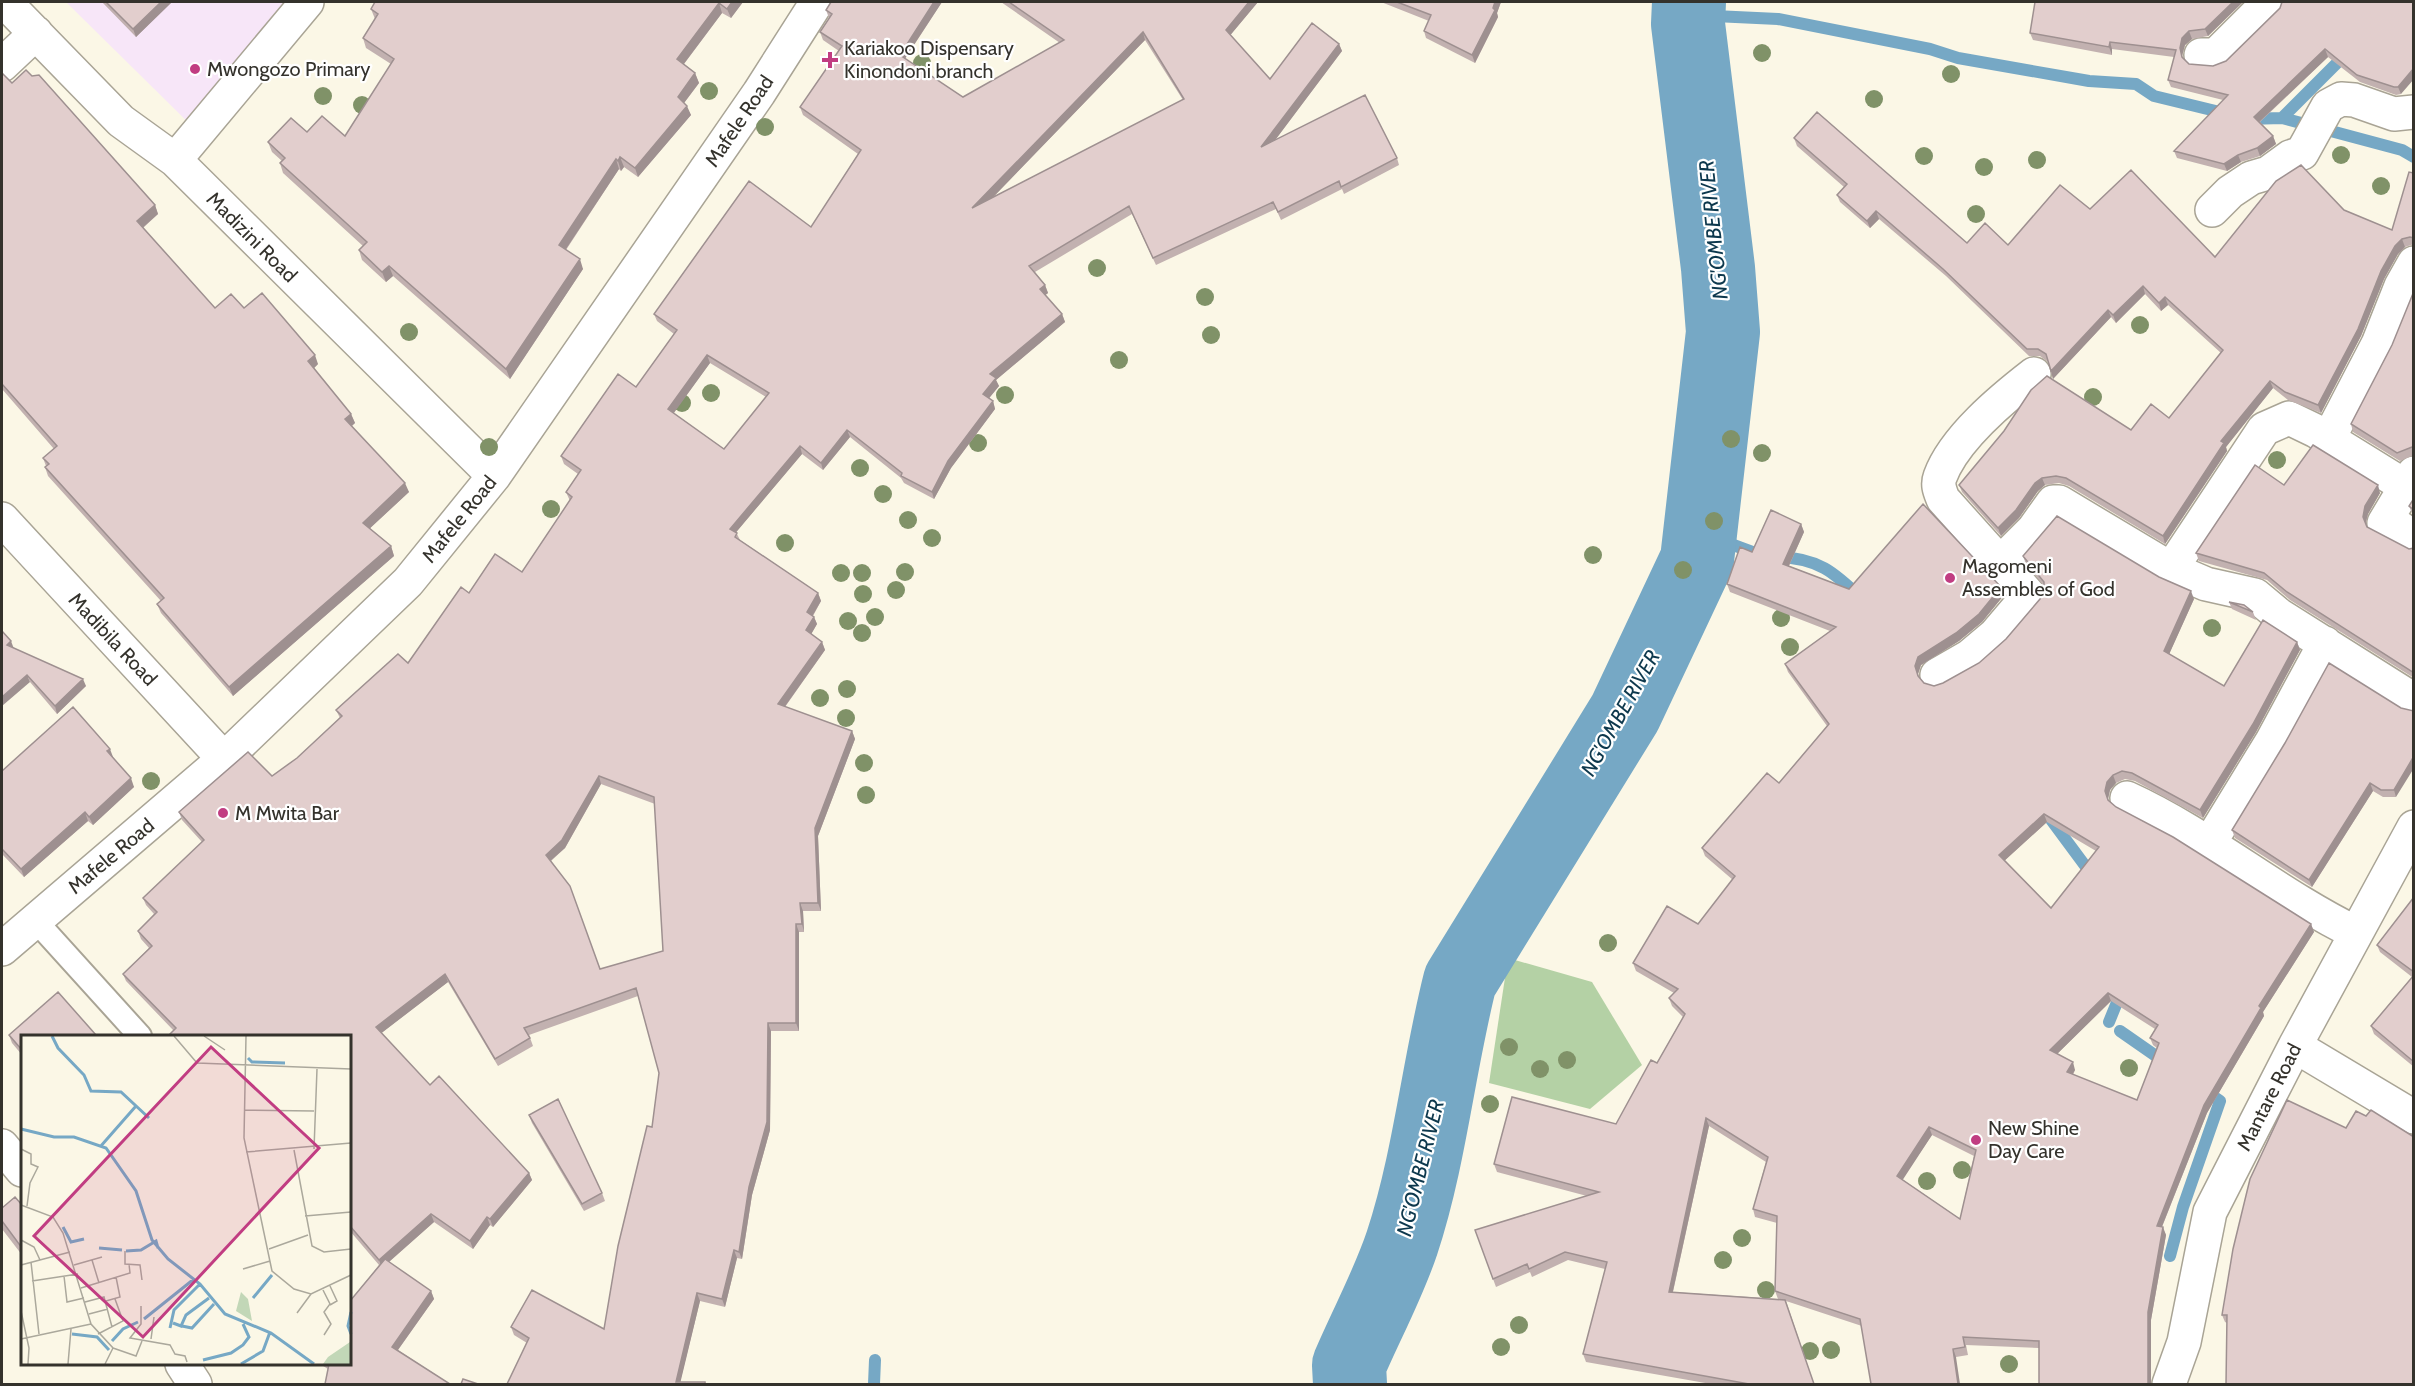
<svg xmlns="http://www.w3.org/2000/svg" width="2415" height="1386" font-family="Cabin,sans-serif">
	<rect width="100%" height="100%" fill="#fbf7e6"/>
	<path fill="#f7e6f8" d="M 66,2 L 309,2 L 203,137 Z"/>
	<path fill="#b4d1a5" d="M 1508,958 L 1592,982 L 1642,1065 L 1590,1109 L 1489,1083 Z"/>
	<g fill="none" stroke-linecap="round" stroke-linejoin="round">
		<path stroke="#76a8c5" stroke-width="12" d="M 1688,24 L 1693,15 L 1778,19 L 1930,49 L 1958,58 L 2089,81 L 2136,84 L 2154,96 L 2228,114
			M 2282,118 L 2402,150 L 2414,157
			M 2247,119 L 2282,118 L 2347,53
			M 1707,469 L 1675,525 L 1709,531 L 1728,543 L 1755,553
			M 1778,557 C 1818,558 1834,572 1862,599
			M 2049,817 L 2089,871
			M 2109,1022 L 2122,990
			M 2120,1031 L 2166,1063
			M 2170,1256 L 2183,1207 L 2220,1101 L 2204,1090
			M 874,1384 L 875,1360"/>
		<path stroke="#76a8c5" stroke-width="74" d="M 1350,1384 L 1349,1365 C 1366,1325 1388,1285 1402,1243 C 1430,1158 1438,1068 1460,981 L 1625,713 L 1697,560 L 1723,332 L 1718,268 L 1688,24 L 1689,2"/>
		<defs>
			<path id="service" d="M 35,920 L 140,1036"/>
			<path id="minor" d="M 5,2 L 121,121 L 175,160 L 494,476
				M 2201,55 L 2216,55 L 2269,2
				M 2,65 L 36,33
				M 175,160 L 307,2
				M 2212,210 L 2230,192 L 2251,178 L 2268,173 L 2290,157 L 2302,153 L 2328,106 L 2341,99 L 2354,100 L 2394,114 L 2414,112
				M 2329,438 L 2378,344 L 2401,286 L 2414,263
				M 2414,473 L 2384,523 L 2400,528 L 2414,538
				M 2,519 L 224,759
				M 2000,563 L 2033,530 L 2053,502 L 2059,502 L 2171,569 L 2206,584 L 2255,595 L 2279,615 L 2414,700
				M 2171,569 L 2264,429 L 2289,418 L 2316,431 L 2405,486
				M 1937,675 L 1970,656 L 1995,635 L 2029,595 L 1943,499 C 1940,491 1937,485 1940,477 C 1954,438 2003,398 2034,374
				M 2127,798 C 2208,835 2276,894 2356,933
				M 2209,844 L 2272,741 L 2325,643
				M 2,949 L 224,759 L 408,582 L 494,476 L 759,93 L 817,2
				M 2295,1046 L 2414,1117
				M 2,1146 L 22,1170
				M 182,1364 L 195,1384
				M 2169,1384 L 2184,1342 L 2210,1212 L 2295,1046 L 2414,827"/>
		</defs>
		<use href="#service" stroke="#a9a495" stroke-width="26"/>
		<use href="#minor" stroke="#a9a495" stroke-width="36"/>
		<use href="#service" stroke="#fff" stroke-width="22"/>
		<use href="#minor" stroke="#fff" stroke-width="33"/>
	</g>
	<g fill="#809268">
		<circle cx="1762" cy="53" r="9"/>
		<circle cx="922" cy="63" r="9"/>
		<circle cx="1951" cy="74" r="9"/>
		<circle cx="709" cy="91" r="9"/>
		<circle cx="323" cy="96" r="9"/>
		<circle cx="1874" cy="99" r="9"/>
		<circle cx="362" cy="105" r="9"/>
		<circle cx="765" cy="127" r="9"/>
		<circle cx="2341" cy="155" r="9"/>
		<circle cx="1924" cy="156" r="9"/>
		<circle cx="2037" cy="160" r="9"/>
		<circle cx="1984" cy="167" r="9"/>
		<circle cx="2381" cy="186" r="9"/>
		<circle cx="1976" cy="214" r="9"/>
		<circle cx="1097" cy="268" r="9"/>
		<circle cx="1205" cy="297" r="9"/>
		<circle cx="2140" cy="325" r="9"/>
		<circle cx="409" cy="332" r="9"/>
		<circle cx="1211" cy="335" r="9"/>
		<circle cx="1119" cy="360" r="9"/>
		<circle cx="711" cy="393" r="9"/>
		<circle cx="1005" cy="395" r="9"/>
		<circle cx="2093" cy="397" r="9"/>
		<circle cx="682" cy="403" r="9"/>
		<circle cx="1731" cy="439" r="9"/>
		<circle cx="978" cy="443" r="9"/>
		<circle cx="489" cy="447" r="9"/>
		<circle cx="1762" cy="453" r="9"/>
		<circle cx="2277" cy="460" r="9"/>
		<circle cx="860" cy="468" r="9"/>
		<circle cx="883" cy="494" r="9"/>
		<circle cx="551" cy="509" r="9"/>
		<circle cx="908" cy="520" r="9"/>
		<circle cx="1714" cy="521" r="9"/>
		<circle cx="932" cy="538" r="9"/>
		<circle cx="785" cy="543" r="9"/>
		<circle cx="1593" cy="555" r="9"/>
		<circle cx="1683" cy="570" r="9"/>
		<circle cx="905" cy="572" r="9"/>
		<circle cx="841" cy="573" r="9"/>
		<circle cx="862" cy="573" r="9"/>
		<circle cx="896" cy="590" r="9"/>
		<circle cx="863" cy="594" r="9"/>
		<circle cx="875" cy="617" r="9"/>
		<circle cx="1781" cy="618" r="9"/>
		<circle cx="848" cy="621" r="9"/>
		<circle cx="2212" cy="628" r="9"/>
		<circle cx="862" cy="633" r="9"/>
		<circle cx="1790" cy="647" r="9"/>
		<circle cx="847" cy="689" r="9"/>
		<circle cx="820" cy="698" r="9"/>
		<circle cx="846" cy="718" r="9"/>
		<circle cx="864" cy="763" r="9"/>
		<circle cx="151" cy="781" r="9"/>
		<circle cx="866" cy="795" r="9"/>
		<circle cx="1608" cy="943" r="9"/>
		<circle cx="1509" cy="1047" r="9"/>
		<circle cx="1567" cy="1060" r="9"/>
		<circle cx="2129" cy="1068" r="9"/>
		<circle cx="1540" cy="1069" r="9"/>
		<circle cx="1490" cy="1104" r="9"/>
		<circle cx="1962" cy="1170" r="9"/>
		<circle cx="1927" cy="1181" r="9"/>
		<circle cx="1742" cy="1238" r="9"/>
		<circle cx="1723" cy="1260" r="9"/>
		<circle cx="1766" cy="1290" r="9"/>
		<circle cx="1519" cy="1325" r="9"/>
		<circle cx="1501" cy="1347" r="9"/>
		<circle cx="1831" cy="1350" r="9"/>
		<circle cx="1810" cy="1351" r="9"/>
		<circle cx="2009" cy="1364" r="9"/>
	</g>
	<path fill="#c2b1b0" fill-rule="evenodd" d="M 102,2 L 172,2 L 136,37 Z
		M 375,2 L 743,2 L 731,18 L 722,13 L 684,64 L 695,73 L 699,83 L 684,103 L 691,115 L 638,177 L 624,167 L 621,171 L 619,169 L 566,250 L 583,269 L 510,379 L 393,276 L 386,282 L 362,260 L 359,250 L 363,246 L 283,173 L 280,163 L 282,161 L 272,152 L 268,142 L 307,132 L 345,136 L 391,64 L 366,48 L 363,38 L 375,19 L 371,9 Z
		M 831,2 L 942,2 L 905,59 L 963,97 L 1060,43 L 1001,2 L 1258,2 L 1230,35 L 1270,79 L 1312,23 L 1339,44 L 1342,51 L 1275,140 L 1365,95 L 1397,158 L 1399,165 L 1344,194 L 1342,189 L 1281,220 L 1276,209 L 1156,265 L 1132,214 L 1035,272 L 1045,285 L 1048,293 L 1045,295 L 1062,314 L 1065,322 L 996,380 L 999,386 L 989,398 L 993,401 L 995,409 L 951,468 L 934,499 L 904,483 L 901,478 L 850,437 L 823,470 L 802,454 L 736,532 L 740,540 L 818,593 L 821,601 L 813,616 L 814,617 L 817,624 L 811,634 L 822,642 L 825,650 L 785,707 L 852,731 L 855,739 L 818,836 L 821,911 L 803,911 L 804,932 L 799,932 L 799,1031 L 771,1031 L 770,1130 L 752,1195 L 742,1259 L 737,1258 L 725,1307 L 700,1301 L 680,1382 L 705,1382 L 707,1384 L 507,1384 L 527,1343 L 514,1335 L 511,1327 L 532,1290 L 604,1329 L 618,1246 L 647,1126 L 652,1127 L 659,1073 L 638,996 L 529,1035 L 533,1046 L 498,1066 L 448,982 L 381,1033 L 430,1085 L 439,1076 L 529,1173 L 532,1180 L 493,1227 L 490,1225 L 473,1249 L 434,1222 L 389,1262 L 431,1291 L 434,1299 L 398,1350 L 450,1384 L 325,1384 L 328,1369 L 320,1364 L 350,1364 L 350,1301 L 379,1265 L 350,1231 L 350,1036 L 169,1036 L 169,1035 L 174,1031 L 126,981 L 123,974 L 149,948 L 141,939 L 138,931 L 154,914 L 146,905 L 143,898 L 202,842 L 182,820 L 179,812 L 248,752 L 272,776 L 297,758 L 340,718 L 336,710 L 398,654 L 408,663 L 461,587 L 469,593 L 495,554 L 522,572 L 570,501 L 566,492 L 578,474 L 564,464 L 561,456 L 618,374 L 636,387 L 674,334 L 657,321 L 654,314 L 749,181 L 811,227 L 858,154 L 803,115 L 800,107 L 839,51 L 823,40 L 820,32 L 829,18 L 826,10 ZM 1145,40 L 1183,100 L 993,197 ZM 710,363 L 766,397 L 724,449 L 673,413 ZM 601,784 L 655,804 L 663,951 L 600,969 L 570,886 L 551,861 L 565,848 Z
		M 1381,2 L 1501,2 L 1497,13 L 1498,17 L 1475,63 L 1426,38 L 1424,31 L 1429,21 Z
		M 2243,2 L 2208,36 L 2192,39 L 2185,45 L 2182,56 L 2183,58 L 2189,64 L 2213,66 L 2414,2 L 2401,94 L 2396,95 L 2360,82 L 2328,57 L 2260,122 L 2273,136 L 2276,144 L 2260,156 L 2241,162 L 2227,171 L 2177,158 L 2174,151 L 2223,100 L 2171,87 L 2168,80 L 2174,57 L 2112,49 L 2112,55 L 2033,40 L 2030,33 Z
		M 2,76 L 12,83 L 155,205 L 158,214 L 143,228 L 215,308 L 244,308 L 318,364 L 314,368 L 351,414 L 355,423 L 352,426 L 409,492 L 370,528 L 391,546 L 394,556 L 233,696 L 161,613 L 157,604 L 161,601 L 48,476 L 45,467 L 46,466 L 43,458 L 54,449 L 2,389 Z
		M 1794,138 L 1967,243 L 2008,245 L 2090,209 L 2215,257 L 2344,210 L 2392,230 L 2414,173 L 2414,244 L 2405,247 L 2398,254 L 2384,279 L 2361,336 L 2321,413 L 2288,400 L 2273,388 L 2226,447 L 2227,451 L 2165,544 L 2069,486 L 2059,483 L 2045,485 L 2038,491 L 2019,518 L 2001,536 L 1962,492 L 1959,485 L 2131,430 L 2169,418 L 2221,353 L 2168,305 L 2161,311 L 2145,294 L 2116,323 L 2111,317 L 2053,379 L 2048,362 L 2040,356 L 2029,356 L 1946,276 L 1879,219 L 1870,228 L 1840,202 L 1837,195 L 1844,187 L 1797,146 Z
		M 2414,291 L 2414,455 L 2400,461 L 2353,432 L 2351,424 L 2392,345 Z
		M 2284,485 L 2380,493 L 2368,514 L 2366,524 L 2367,527 L 2409,549 L 2414,548 L 2414,678 L 2290,600 L 2267,580 L 2199,561 L 2196,553 Z
		M 2414,498 L 2414,515 L 2412,513 L 2409,506 Z
		M 1801,524 L 1804,532 L 1789,566 L 1849,589 L 2004,595 L 1982,622 L 1959,641 L 1921,665 L 1918,674 L 1919,677 L 1924,683 L 1934,686 L 1943,683 L 1979,663 L 2006,639 L 2040,599 L 2044,591 L 2044,586 L 2026,564 L 2023,556 L 2194,599 L 2169,654 L 2224,686 L 2297,642 L 2300,650 L 2256,732 L 2203,818 L 2135,781 L 2125,779 L 2116,783 L 2110,790 L 2108,799 L 2109,801 L 2116,807 L 2311,924 L 2314,932 L 2263,1012 L 2264,1016 L 2207,1113 L 2162,1227 L 2166,1235 L 2151,1320 L 2151,1384 L 2039,1384 L 2039,1348 L 1966,1345 L 1968,1355 L 1956,1357 L 1786,1301 L 1814,1384 L 1711,1384 L 1586,1362 L 1583,1354 L 1605,1269 L 1568,1260 L 1532,1277 L 1530,1272 L 1496,1287 L 1475,1230 L 1587,1196 L 1497,1172 L 1494,1164 L 1616,1124 L 1657,1063 L 1683,1017 L 1672,1006 L 1669,998 L 1674,993 L 1636,971 L 1633,963 L 1698,924 L 1733,880 L 1705,856 L 1702,848 L 1779,783 L 1827,726 L 1788,672 L 1785,664 L 1830,631 L 1730,592 L 1727,584 L 1752,552 ZM 2047,822 L 2096,851 L 2051,908 L 2005,860 ZM 2111,1001 L 2155,1029 L 2150,1038 L 2153,1045 L 2157,1048 L 2137,1100 L 2073,1075 L 2075,1070 L 2057,1054 ZM 1709,1126 L 1766,1162 L 1753,1209 L 1755,1217 L 1777,1223 L 1775,1291 L 1778,1299 L 1780,1299 L 1673,1292 ZM 1932,1135 L 1974,1156 L 1960,1219 L 1902,1179 Z
		M 2229,602 L 2253,612 L 2256,620 L 2232,609 Z
		M 14,648 L 86,686 L 57,714 L 30,682 Z
		M 2401,708 L 2396,797 L 2383,797 L 2373,791 L 2312,887 L 2235,838 L 2232,830 Z
		M 113,757 L 134,787 L 93,825 L 88,821 L 24,877 L 2,854 L 2,771 Z
		M 2414,897 L 2414,1067 L 2374,1034 L 2371,1026 L 2412,977 L 2380,952 L 2377,945 Z
		M 9,1035 L 96,1035 L 97,1036 L 22,1036 L 22,1055 L 12,1043 Z
		M 529,1115 L 602,1193 L 605,1201 L 584,1211 L 532,1123 Z
		M 2346,1128 L 2227,1323 L 2225,1322 L 2222,1315 Z
		M 22,1205 L 22,1255 L 2,1229 L 2,1208 Z"/>
	<path fill="#9e9090" d="M 161,2 L 172,2 L 136,37 L 133,29 Z
		M 732,2 L 743,2 L 731,18 L 727,9 Z
		M 934,2 L 942,2 L 902,63 L 900,55 Z
		M 1249,2 L 1258,2 L 1228,38 L 1226,30 Z
		M 1495,2 L 1501,2 L 1497,13 L 1498,17 L 1475,63 L 1472,55 Z
		M 2233,2 L 2243,2 L 2208,36 L 2205,29 Z
		M 719,3 L 722,13 L 680,69 L 677,59 Z
		M 2189,31 L 2192,39 L 2185,45 L 2182,56 L 2180,48 L 2182,38 Z
		M 1143,32 L 1145,40 L 975,216 L 972,208 Z
		M 2110,42 L 2112,49 L 2112,55 L 2109,47 Z
		M 1339,44 L 1342,51 L 1264,155 L 1261,147 Z
		M 2325,49 L 2328,57 L 2257,124 L 2254,117 Z
		M 2414,68 L 2414,79 L 2401,94 L 2398,87 Z
		M 695,73 L 699,83 L 681,107 L 678,97 Z
		M 687,106 L 691,115 L 638,177 L 635,168 Z
		M 2273,136 L 2276,144 L 2260,156 L 2257,148 Z
		M 2238,155 L 2241,162 L 2227,171 L 2224,164 Z
		M 620,157 L 624,167 L 621,171 L 618,161 Z
		M 616,159 L 619,169 L 562,255 L 559,245 Z
		M 155,205 L 158,214 L 140,230 L 137,221 Z
		M 1876,211 L 1879,219 L 1870,228 L 1867,221 Z
		M 2402,239 L 2405,247 L 2398,254 L 2384,279 L 2361,336 L 2321,413 L 2318,405 L 2381,271 L 2395,246 Z
		M 580,259 L 583,269 L 510,379 L 506,369 Z
		M 389,266 L 393,276 L 386,282 L 382,272 Z
		M 1045,285 L 1048,293 L 1043,297 L 1040,289 Z
		M 2143,286 L 2145,294 L 2116,323 L 2113,315 Z
		M 2165,297 L 2168,305 L 2161,311 L 2159,303 Z
		M 2108,310 L 2111,317 L 2053,379 L 2051,371 Z
		M 1062,314 L 1065,322 L 996,380 L 999,386 L 986,402 L 983,394 L 990,374 Z
		M 315,355 L 318,364 L 312,370 L 308,361 Z
		M 707,355 L 710,363 L 671,417 L 668,409 Z
		M 2270,381 L 2273,388 L 2226,447 L 2227,451 L 2165,544 L 2163,536 L 2221,441 Z
		M 993,401 L 995,409 L 951,468 L 934,499 L 932,492 L 948,461 Z
		M 351,414 L 355,423 L 349,428 L 345,419 Z
		M 847,430 L 850,437 L 823,470 L 821,463 Z
		M 800,446 L 802,454 L 733,536 L 730,529 Z
		M 2042,478 L 2045,485 L 2038,491 L 2019,518 L 2001,536 L 1998,528 L 2035,483 Z
		M 405,483 L 409,492 L 366,532 L 363,523 Z
		M 2378,485 L 2380,493 L 2368,514 L 2365,525 L 2363,517 L 2365,506 Z
		M 1801,524 L 1804,532 L 1786,572 L 1783,564 Z
		M 391,546 L 394,556 L 233,696 L 229,687 Z
		M 2001,587 L 2004,595 L 1982,622 L 1959,641 L 1921,665 L 1918,674 L 1921,684 L 1915,666 L 1918,657 Z
		M 2191,591 L 2194,599 L 2167,659 L 2164,651 Z
		M 818,593 L 821,601 L 810,620 L 807,612 Z
		M 814,617 L 817,624 L 809,638 L 806,630 Z
		M 11,641 L 14,649 L 7,645 Z
		M 822,642 L 825,650 L 781,712 L 778,704 Z
		M 2297,642 L 2300,650 L 2256,732 L 2203,818 L 2200,810 Z
		M 27,675 L 30,682 L 2,706 L 2,697 Z
		M 83,679 L 86,686 L 57,714 L 55,706 Z
		M 852,731 L 855,739 L 818,836 L 821,911 L 818,903 L 815,828 Z
		M 110,749 L 113,757 L 110,760 L 107,751 Z
		M 2414,756 L 2414,768 L 2396,797 L 2394,790 Z
		M 2113,775 L 2116,783 L 2110,790 L 2108,799 L 2111,808 L 2105,791 L 2107,782 Z
		M 599,776 L 601,784 L 565,848 L 549,862 L 546,855 Z
		M 131,778 L 134,787 L 93,825 L 89,817 Z
		M 2370,783 L 2373,791 L 2312,887 L 2309,880 Z
		M 85,812 L 88,821 L 24,877 L 21,869 Z
		M 2044,814 L 2047,822 L 2002,863 L 1999,855 Z
		M 800,903 L 803,911 L 804,932 L 802,924 Z
		M 796,924 L 799,932 L 799,1031 L 796,1023 Z
		M 2311,924 L 2314,932 L 2263,1012 L 2264,1016 L 2207,1113 L 2159,1234 L 2157,1226 L 2204,1105 L 2259,1006 Z
		M 445,974 L 448,982 L 379,1035 L 376,1027 Z
		M 2108,993 L 2111,1001 L 2053,1058 L 2050,1050 Z
		M 768,1023 L 771,1031 L 770,1130 L 752,1195 L 742,1259 L 739,1252 Z
		M 2073,1062 L 2075,1070 L 2069,1080 L 2067,1072 Z
		M 1706,1118 L 1709,1126 L 1671,1300 L 1669,1292 Z
		M 1929,1127 L 1932,1135 L 1900,1184 L 1897,1176 Z
		M 529,1173 L 532,1180 L 493,1227 L 490,1219 Z
		M 431,1214 L 434,1222 L 382,1268 L 379,1260 Z
		M 487,1217 L 490,1225 L 473,1249 L 470,1241 Z
		M 2163,1227 L 2166,1235 L 2151,1320 L 2151,1384 L 2148,1384 L 2148,1312 Z
		M 734,1250 L 737,1258 L 725,1307 L 722,1299 Z
		M 431,1291 L 434,1299 L 395,1354 L 392,1347 Z
		M 697,1293 L 700,1301 L 680,1384 L 676,1382 Z
		M 1953,1349 L 1956,1357 L 1960,1384 L 1958,1384 Z"/>
	<path fill="#e2cecd" stroke="#9e9090" stroke-width="1.5" fill-rule="evenodd" d="M 106,2 L 161,2 L 133,29 Z
		M 375,2 L 732,2 L 727,9 L 719,3 L 677,59 L 695,73 L 678,97 L 687,106 L 635,168 L 620,157 L 618,161 L 616,159 L 559,245 L 580,259 L 506,369 L 389,266 L 382,272 L 359,250 L 367,242 L 280,163 L 285,158 L 268,142 L 291,118 L 307,132 L 322,116 L 345,136 L 394,59 L 363,38 L 378,14 L 371,9 Z
		M 831,2 L 934,2 L 900,55 L 963,97 L 1064,40 L 1009,2 L 1249,2 L 1226,30 L 1270,79 L 1312,23 L 1339,44 L 1261,147 L 1365,95 L 1397,158 L 1341,187 L 1339,181 L 1278,212 L 1273,202 L 1153,258 L 1129,206 L 1029,266 L 1045,285 L 1040,289 L 1062,314 L 990,374 L 996,378 L 983,394 L 993,401 L 948,461 L 932,492 L 901,476 L 902,473 L 847,430 L 821,463 L 800,446 L 730,529 L 737,533 L 735,537 L 818,593 L 807,612 L 814,617 L 806,630 L 822,642 L 778,704 L 852,731 L 815,828 L 818,903 L 800,903 L 802,924 L 796,924 L 796,1023 L 768,1023 L 767,1122 L 749,1187 L 739,1252 L 734,1250 L 722,1299 L 697,1293 L 676,1382 L 705,1382 L 705,1384 L 507,1384 L 529,1338 L 511,1327 L 532,1290 L 604,1329 L 618,1246 L 647,1126 L 652,1127 L 659,1073 L 636,988 L 524,1028 L 530,1038 L 495,1059 L 445,974 L 376,1027 L 430,1085 L 439,1076 L 529,1173 L 490,1219 L 487,1217 L 470,1241 L 431,1214 L 379,1260 L 350,1226 L 350,1036 L 170,1036 L 169,1035 L 176,1028 L 123,974 L 152,946 L 138,931 L 157,912 L 143,898 L 204,840 L 179,812 L 248,752 L 272,776 L 297,758 L 342,716 L 336,710 L 398,654 L 408,663 L 461,587 L 469,593 L 495,554 L 522,572 L 572,497 L 566,492 L 581,470 L 561,456 L 618,374 L 636,387 L 677,330 L 654,314 L 749,181 L 811,227 L 861,150 L 800,107 L 842,46 L 820,32 L 832,14 L 826,10 ZM 1143,32 L 1184,99 L 972,208 ZM 707,355 L 769,393 L 724,449 L 668,409 ZM 599,776 L 654,797 L 663,951 L 600,969 L 570,886 L 546,855 L 562,840 Z
		M 1397,2 L 1495,2 L 1493,8 L 1495,10 L 1472,55 L 1424,31 L 1431,15 Z
		M 2035,2 L 2233,2 L 2205,29 L 2189,31 L 2182,38 L 2180,48 L 2182,57 L 2189,64 L 2213,66 L 2226,61 L 2280,8 L 2282,2 L 2414,2 L 2414,68 L 2398,87 L 2394,87 L 2357,75 L 2325,49 L 2254,117 L 2273,136 L 2257,148 L 2238,155 L 2224,164 L 2174,151 L 2228,95 L 2168,80 L 2176,50 L 2110,42 L 2109,47 L 2030,33 Z
		M 26,70 L 32,76 L 39,75 L 155,205 L 137,221 L 215,308 L 231,294 L 244,308 L 262,293 L 315,355 L 308,361 L 351,414 L 345,419 L 405,483 L 363,523 L 391,546 L 229,687 L 157,604 L 164,598 L 45,467 L 49,464 L 43,458 L 57,446 L 2,384 L 2,76 L 3,74 L 12,83 Z
		M 1817,112 L 1967,243 L 1985,223 L 2008,245 L 2060,185 L 2090,209 L 2131,170 L 2215,257 L 2276,181 L 2301,165 L 2344,210 L 2392,230 L 2409,172 L 2414,173 L 2414,238 L 2410,237 L 2402,239 L 2395,246 L 2381,271 L 2358,329 L 2318,405 L 2285,392 L 2270,381 L 2221,441 L 2224,443 L 2163,536 L 2066,478 L 2056,476 L 2042,478 L 2035,483 L 2016,510 L 1998,528 L 1959,485 L 2004,431 L 2031,390 L 2047,376 L 2131,430 L 2151,404 L 2169,418 L 2223,350 L 2165,297 L 2159,303 L 2143,286 L 2113,315 L 2108,310 L 2051,371 L 2046,354 L 2038,349 L 2027,349 L 1943,269 L 1876,211 L 1867,221 L 1837,195 L 1847,184 L 1794,138 Z
		M 2414,291 L 2414,447 L 2412,447 L 2397,453 L 2351,424 L 2392,345 Z
		M 2313,445 L 2378,485 L 2365,506 L 2363,517 L 2367,527 L 2409,549 L 2414,548 L 2414,673 L 2287,592 L 2264,573 L 2196,553 L 2255,465 L 2284,485 Z
		M 2414,498 L 2414,510 L 2409,506 Z
		M 1923,504 L 2001,587 L 1979,614 L 1956,633 L 1918,657 L 1915,666 L 1918,676 L 1924,683 L 1934,686 L 1943,683 L 1979,663 L 2006,639 L 2040,599 L 2044,591 L 2044,582 L 2023,556 L 2057,516 L 2159,577 L 2191,591 L 2164,651 L 2224,686 L 2263,620 L 2297,642 L 2253,724 L 2200,810 L 2132,773 L 2122,771 L 2113,775 L 2107,782 L 2105,791 L 2108,800 L 2116,807 L 2173,837 L 2311,924 L 2259,1006 L 2261,1008 L 2204,1105 L 2157,1226 L 2163,1227 L 2148,1312 L 2148,1384 L 2039,1384 L 2039,1341 L 1963,1337 L 1965,1347 L 1953,1349 L 1958,1384 L 1871,1384 L 1860,1319 L 1775,1291 L 1777,1216 L 1753,1209 L 1768,1157 L 1706,1118 L 1669,1292 L 1785,1300 L 1814,1384 L 1742,1384 L 1749,1384 L 1583,1354 L 1607,1262 L 1565,1252 L 1529,1269 L 1527,1264 L 1493,1279 L 1475,1230 L 1599,1192 L 1494,1164 L 1512,1097 L 1616,1124 L 1651,1060 L 1657,1063 L 1685,1014 L 1669,998 L 1678,989 L 1633,963 L 1667,906 L 1698,924 L 1735,876 L 1702,848 L 1767,773 L 1779,783 L 1829,724 L 1785,664 L 1836,627 L 1727,584 L 1740,547 L 1752,552 L 1771,510 L 1801,524 L 1783,564 L 1849,589 ZM 2044,814 L 2099,847 L 2051,908 L 1999,855 ZM 2108,993 L 2158,1025 L 2150,1038 L 2159,1043 L 2137,1100 L 2067,1072 L 2073,1062 L 2050,1050 ZM 1929,1127 L 1976,1150 L 1960,1219 L 1897,1176 Z
		M 2229,602 L 2244,605 L 2253,612 Z
		M 2,631 L 11,641 L 7,645 L 83,679 L 55,706 L 27,675 L 2,697 Z
		M 2329,663 L 2401,708 L 2414,711 L 2414,756 L 2394,790 L 2381,790 L 2370,783 L 2309,880 L 2232,830 L 2285,743 Z
		M 73,707 L 110,749 L 107,751 L 131,778 L 89,817 L 85,812 L 21,869 L 2,849 L 2,771 Z
		M 2414,897 L 2414,972 L 2377,945 Z
		M 2414,975 L 2414,1062 L 2371,1026 Z
		M 58,992 L 96,1035 L 95,1036 L 22,1036 L 22,1050 L 9,1035 Z
		M 558,1099 L 602,1193 L 582,1204 L 529,1115 Z
		M 2287,1100 L 2346,1128 L 2356,1111 L 2366,1116 L 2371,1110 L 2414,1137 L 2414,1384 L 2226,1384 L 2227,1315 L 2222,1315 L 2233,1249 L 2250,1179 Z
		M 15,1197 L 22,1205 L 22,1248 L 2,1221 L 2,1208 Z
		M 385,1259 L 431,1291 L 392,1347 L 450,1384 L 325,1384 L 329,1364 L 350,1364 L 350,1301 Z
		M 463,1379 L 478,1384 L 461,1384 Z"/>
	<g fill="#c13d82" stroke="#fff" stroke-width="2">
		<path d="M827 51h6v6h6v6h-6v6h-6v-6h-6v-6h6z"/>
		<circle cx="195" cy="69" r="6"/>
		<circle cx="1950" cy="578" r="6"/>
		<circle cx="223" cy="813" r="6"/>
		<circle cx="1976" cy="1140" r="6"/>
	</g>
	<g text-anchor="middle" dominant-baseline="central" stroke-width="4.5" stroke-linejoin="round" paint-order="stroke">
		<g font-size="20" fill="#34322c" stroke="#fff" text-anchor="start">
			<text x="844" y="48">Kariakoo Dispensary<tspan x="844" dy="23">Kinondoni branch</tspan></text>
			<text x="207" y="69">Mwongozo Primary</text>
			<text x="1962" y="566">Magomeni<tspan x="1962" dy="23">Assembles of God</tspan></text>
			<text x="235" y="813">M Mwita Bar</text>
			<text x="1988" y="1128">New Shine<tspan x="1988" dy="23">Day Care</tspan></text>
		</g>
		<g font-size="20" fill="#34322c" stroke="#fff">
			<text transform="translate(739 121) rotate(-56)">Mafele Road</text>
			<text transform="translate(252 237) rotate(45)">Madizini Road</text>
			<text transform="translate(459 519) rotate(-51)">Mafele Road</text>
			<text transform="translate(113 639) rotate(47)">Madibila Road</text>
			<text transform="translate(111 856) rotate(-40)">Mafele Road</text>
			<text transform="translate(2269 1097) rotate(-63)">Mantare Road</text>
		</g>
		<g font-size="21" font-style="italic" fill="#0d384d" stroke="#fff">
			<text transform="translate(1713 230) rotate(-96)">NG'OMBE RIVER</text>
			<text transform="translate(1620 713) rotate(-61)">NG'OMBE RIVER</text>
			<text transform="translate(1420 1168) rotate(-76)">NG'OMBE RIVER</text>
		</g>
	</g>
	<g transform="translate(21 1035)">
		<rect width="330" height="330" fill="#fbf7e6"/>
		<path d="M 220,257 L 227,264 L 231,286 L 215,276 ZM 329,307 L 330,329 L 302,329 L 307,322 Z" fill="#c2d7b7"/>
		<path fill="none" stroke="#76a8c5" stroke-width="3" d="M 31,1 L 37,13 L 63,40 L 70,56 L 100,57 L 128,83M 227,23 L 231,27 L 264,28M 0,94 L 33,102 L 53,102 L 85,113 L 115,156 L 131,205 L 147,224 L 179,249 L 204,279 L 250,298 L 293,329M 79,112 L 115,71M 42,192 L 50,207 L 63,204M 78,213 L 101,215M 105,216 L 120,215 L 135,206 L 137,213M 232,263 L 251,240M 330,277 L 327,291 L 330,299M 123,284 L 173,244M 152,288 L 160,291 L 165,280 L 188,263M 161,291 L 171,293 L 193,269M 149,293 L 153,275 L 179,249M 51,299 L 76,302 L 88,315M 91,306 L 102,294 L 117,287M 182,325 L 210,318 L 222,310 L 228,302 L 222,289M 220,329 L 242,316 L 249,297"/>
		<path fill="none" stroke="#aba89c" stroke-width="1.5" d="M 153,1 L 176,28 L 330,34M 183,1 L 204,15M 225,1 L 223,103 L 251,236 L 273,254 L 290,259 L 330,240M 223,75 L 293,76M 0,114 L 10,119 L 10,129 L 17,132 L 9,148 L 6,171M 293,114 L 296,34M 273,115 L 291,211 L 303,217 L 330,214M 225,117 L 330,108M 0,170 L 32,182 L 42,198 L 70,289 L 92,313 L 84,329M 284,181 L 330,177M 0,205 L 13,212 L 19,225M 248,214 L 287,200M 104,216 L 104,229 L 119,230 L 121,245M 71,225 L 78,248M 10,227 L 18,299M 0,230 L 49,217M 53,230 L 81,222M 222,234 L 249,226M 43,241 L 46,267 L 63,263M 11,246 L 57,239M 60,253 L 109,238 L 108,229M 302,255 L 309,269 L 303,277 L 310,289 L 303,300M 85,266 L 99,262 L 95,242M 64,267 L 83,262 L 91,292M 309,270 L 316,266 L 309,251M 120,271 L 120,289 L 109,303 L 149,310 L 154,319 L 164,321 L 166,327M 0,276 L 8,313 L 7,329M 276,278 L 290,259M 68,279 L 87,274M 77,299 L 102,286 L 94,264M 0,304 L 70,289M 130,304 L 133,282M 92,313 L 115,321 L 121,306M 47,329 L 50,294"/>
		<path fill="#c13d82" fill-opacity="0.15" stroke="#c13d82" stroke-width="3" d="M 190,12 L 298,113 L 122,302 L 13,201 Z"/>
		<rect width="330" height="330" fill="none" stroke="#34322c" stroke-width="3"/>
	</g>
	<rect width="2415" height="1386" fill="none" stroke="#34322c" stroke-width="6"/>
</svg>
